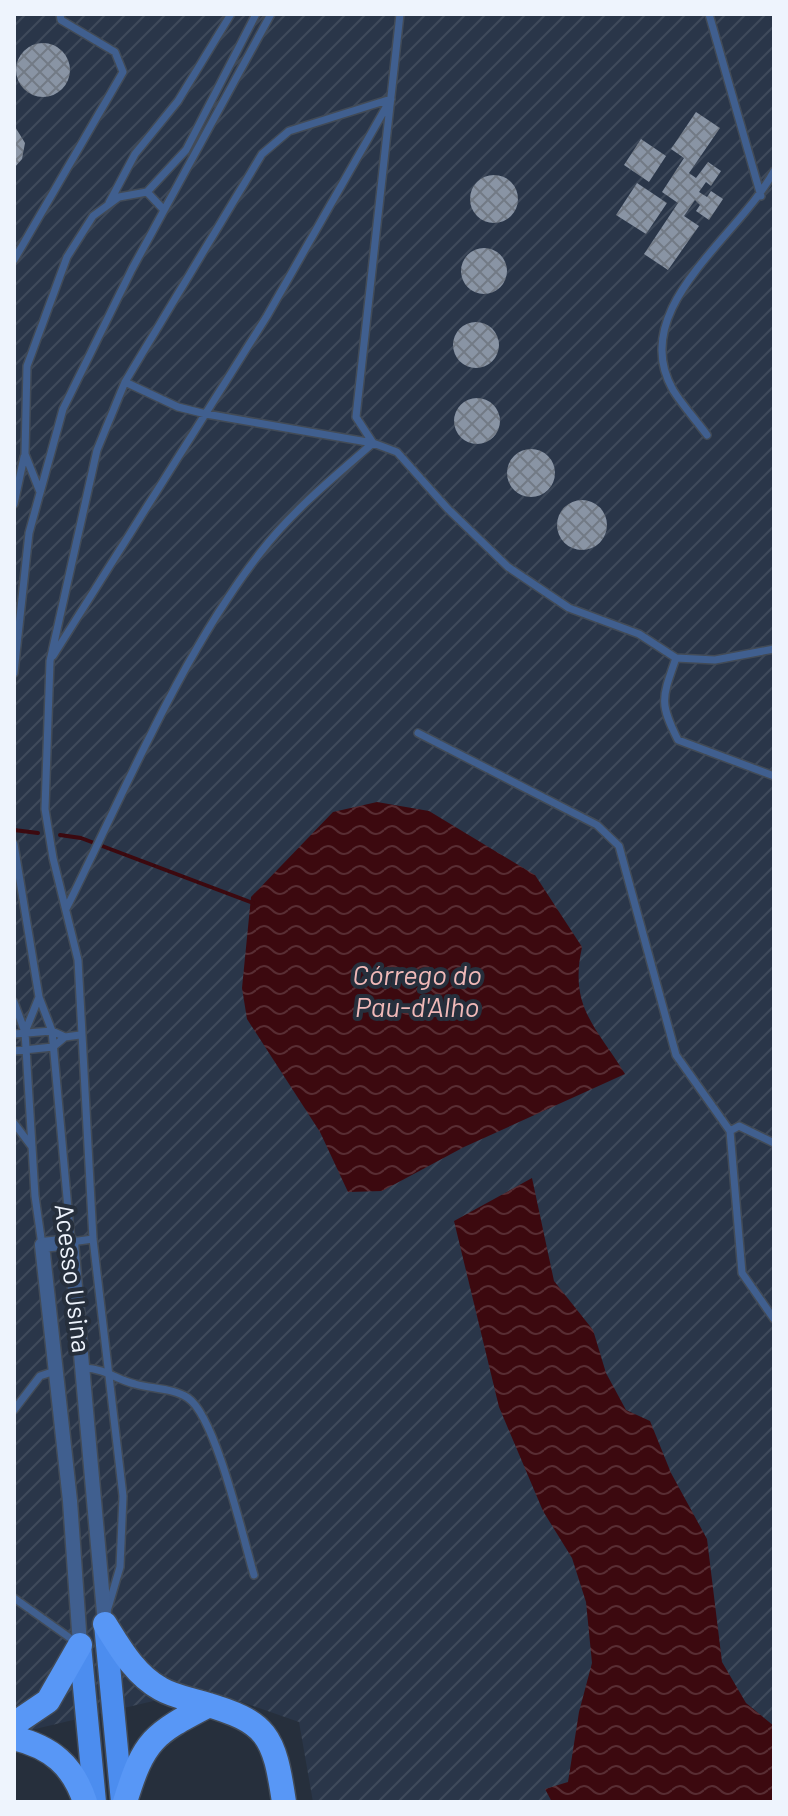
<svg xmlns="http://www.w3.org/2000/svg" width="788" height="1816" font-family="Barlow,sans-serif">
	<defs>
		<pattern id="industrial-furrows" width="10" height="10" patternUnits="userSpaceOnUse" patternTransform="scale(2)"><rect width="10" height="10" fill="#2a3649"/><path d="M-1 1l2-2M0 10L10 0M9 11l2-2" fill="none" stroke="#3f4a5b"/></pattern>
		<pattern id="water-waves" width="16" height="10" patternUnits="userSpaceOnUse" patternTransform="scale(2)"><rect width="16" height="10" fill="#3c090f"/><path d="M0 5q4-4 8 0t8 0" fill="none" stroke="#582d33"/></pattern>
		<pattern id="building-cross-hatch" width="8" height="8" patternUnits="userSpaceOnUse" patternTransform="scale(2)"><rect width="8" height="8" fill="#8994a4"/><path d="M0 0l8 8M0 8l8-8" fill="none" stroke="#727a85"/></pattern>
	</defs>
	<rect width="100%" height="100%" fill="#262f3c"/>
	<path fill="url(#industrial-furrows)" d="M 14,14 L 774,14 L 774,1802 L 313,1802 L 299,1722 L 204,1689 L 14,1734 Z"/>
	<path fill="url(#water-waves)" d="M 377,802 L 429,811 L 535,875 L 582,947 C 569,1007 595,1025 625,1074 L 464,1147 L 382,1191 L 348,1192 L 320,1132 L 247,1019 L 242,988 L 251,897 L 333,812 Z
		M 532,1178 L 554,1281 L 593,1330 L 606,1373 L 626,1410 L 650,1421 L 671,1473 L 707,1539 L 722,1662 L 746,1703 L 774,1726 L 774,1802 L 552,1802 L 545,1789 L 568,1782 L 579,1712 L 592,1663 L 586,1602 L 572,1558 L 543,1511 L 499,1407 L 454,1221 Z"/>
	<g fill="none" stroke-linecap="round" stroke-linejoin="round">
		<path stroke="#3c090f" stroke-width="4" d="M 14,830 L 38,833
			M 60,835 L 81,838 L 253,903"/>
	</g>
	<path fill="url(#building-cross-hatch)" d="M16 70a27 27 0 1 1 54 0a27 27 0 1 1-54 0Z
		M 696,112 L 720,128 L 689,173 L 696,178 L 708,162 L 721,171 L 711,186 L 706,182 L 699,192 L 707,197 L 711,191 L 723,199 L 709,220 L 696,211 L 700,205 L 695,200 L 684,216 L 699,226 L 668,270 L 644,254 L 678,203 L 662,192 L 684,158 L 671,149 Z
		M 14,125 L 25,143 L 22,159 L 14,168 Z
		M 641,139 L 666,156 L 649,182 L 624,165 Z
		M470 199a24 24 0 1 1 48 0a24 24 0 1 1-48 0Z
		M 637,183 L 667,203 L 646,234 L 616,215 Z
		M461 271a23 23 0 1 1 46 0a23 23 0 1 1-46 0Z
		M453 345a23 23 0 1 1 46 0a23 23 0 1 1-46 0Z
		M454 421a23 23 0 1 1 46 0a23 23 0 1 1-46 0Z
		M507 473a24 24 0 1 1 48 0a24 24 0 1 1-48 0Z
		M557 525a25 25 0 1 1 50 0a25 25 0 1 1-50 0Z"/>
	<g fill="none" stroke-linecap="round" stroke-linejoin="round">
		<defs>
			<path id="service" d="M 400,14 L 356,417 L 373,443 L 397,452 L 448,509 L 508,567 L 569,608 L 639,634 L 676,658 L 715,660 L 774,649
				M 709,14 L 761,196
				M 147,192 L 164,210
				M 109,203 L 135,154 L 178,101 L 231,14
				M 14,260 L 123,72 L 115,52 L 61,20 L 60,14
				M 125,382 L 178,407 L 206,414 L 373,443
				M 707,435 C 696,420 683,406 673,390 C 626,308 740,236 774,171
				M 40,492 L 25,454 L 27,366 L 67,257 L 93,216 L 119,197 L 147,192 L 186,150 L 256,14
				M 14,504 L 24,457
				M 53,656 L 267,316 L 389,102
				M 676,658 C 662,698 659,703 678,740 L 774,776
				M 14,673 L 29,533 L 63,409 L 132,269 L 271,14
				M 418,733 L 597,825 L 619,846 L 676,1055 L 730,1131
				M 14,844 L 39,997 L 52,1031 L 71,1242 L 93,1239
				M 66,909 C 123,795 182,653 260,553 C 292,511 334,477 373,443
				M 39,997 L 25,1032 L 35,1196 L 42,1245
				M 14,1002 L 25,1032
				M 14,1034 L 52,1031 L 65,1037 L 80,1035
				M 14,1051 L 53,1047 L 65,1037
				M 14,1123 L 32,1147
				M 774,1143 L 739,1126 L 730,1131 L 742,1273 L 774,1319
				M 84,1368 C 107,1369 114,1379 135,1384 C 152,1389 173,1388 188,1398 C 216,1417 243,1538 254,1575
				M 14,1410 L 40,1376 L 55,1371
				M 14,1598 L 77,1643
				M 108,1608 L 120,1567 L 123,1496 L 93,1239 L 78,960 L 53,858 L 45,809 L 50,661 L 97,450 L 125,382 L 262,154 L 289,131 L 391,99"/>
			<path id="minor" d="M 80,1645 L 70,1501 L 42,1245 L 71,1242 L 105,1624"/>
			<path id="primary" d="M 105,1624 L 122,1802
				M 80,1645 L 95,1802"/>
			<path id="trunk" d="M 105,1624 C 120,1648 135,1675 161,1689 C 173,1696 189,1699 202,1703 C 268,1722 274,1735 284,1802
				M 14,1724 L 48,1701 L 80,1645
				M 14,1738 C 51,1747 73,1765 85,1802
				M 125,1802 C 144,1740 153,1734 209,1705"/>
		</defs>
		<use href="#service" stroke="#424b57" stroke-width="10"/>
		<use href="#minor" stroke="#424b57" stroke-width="17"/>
		<use href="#primary" stroke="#424b57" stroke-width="25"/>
		<use href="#trunk" stroke="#424b57" stroke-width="27"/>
		<use href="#service" stroke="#405f8f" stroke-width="7"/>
		<use href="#minor" stroke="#405f8f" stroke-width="14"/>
		<use href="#primary" stroke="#4c8def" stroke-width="22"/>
		<use href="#trunk" stroke="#5897f6" stroke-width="24"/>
	</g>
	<g text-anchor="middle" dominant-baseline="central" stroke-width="8" stroke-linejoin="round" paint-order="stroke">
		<g font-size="26" fill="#eef4fd" stroke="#262f3c">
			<text transform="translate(74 1278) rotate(83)">Acesso Usina</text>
		</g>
		<g font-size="28" font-style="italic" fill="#f0b9b8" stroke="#262f3c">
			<text x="417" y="974">Córrego do<tspan x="417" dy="32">Pau-d'Alho</tspan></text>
		</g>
	</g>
	<rect width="788" height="1816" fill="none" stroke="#eef4fd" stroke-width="32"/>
</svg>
